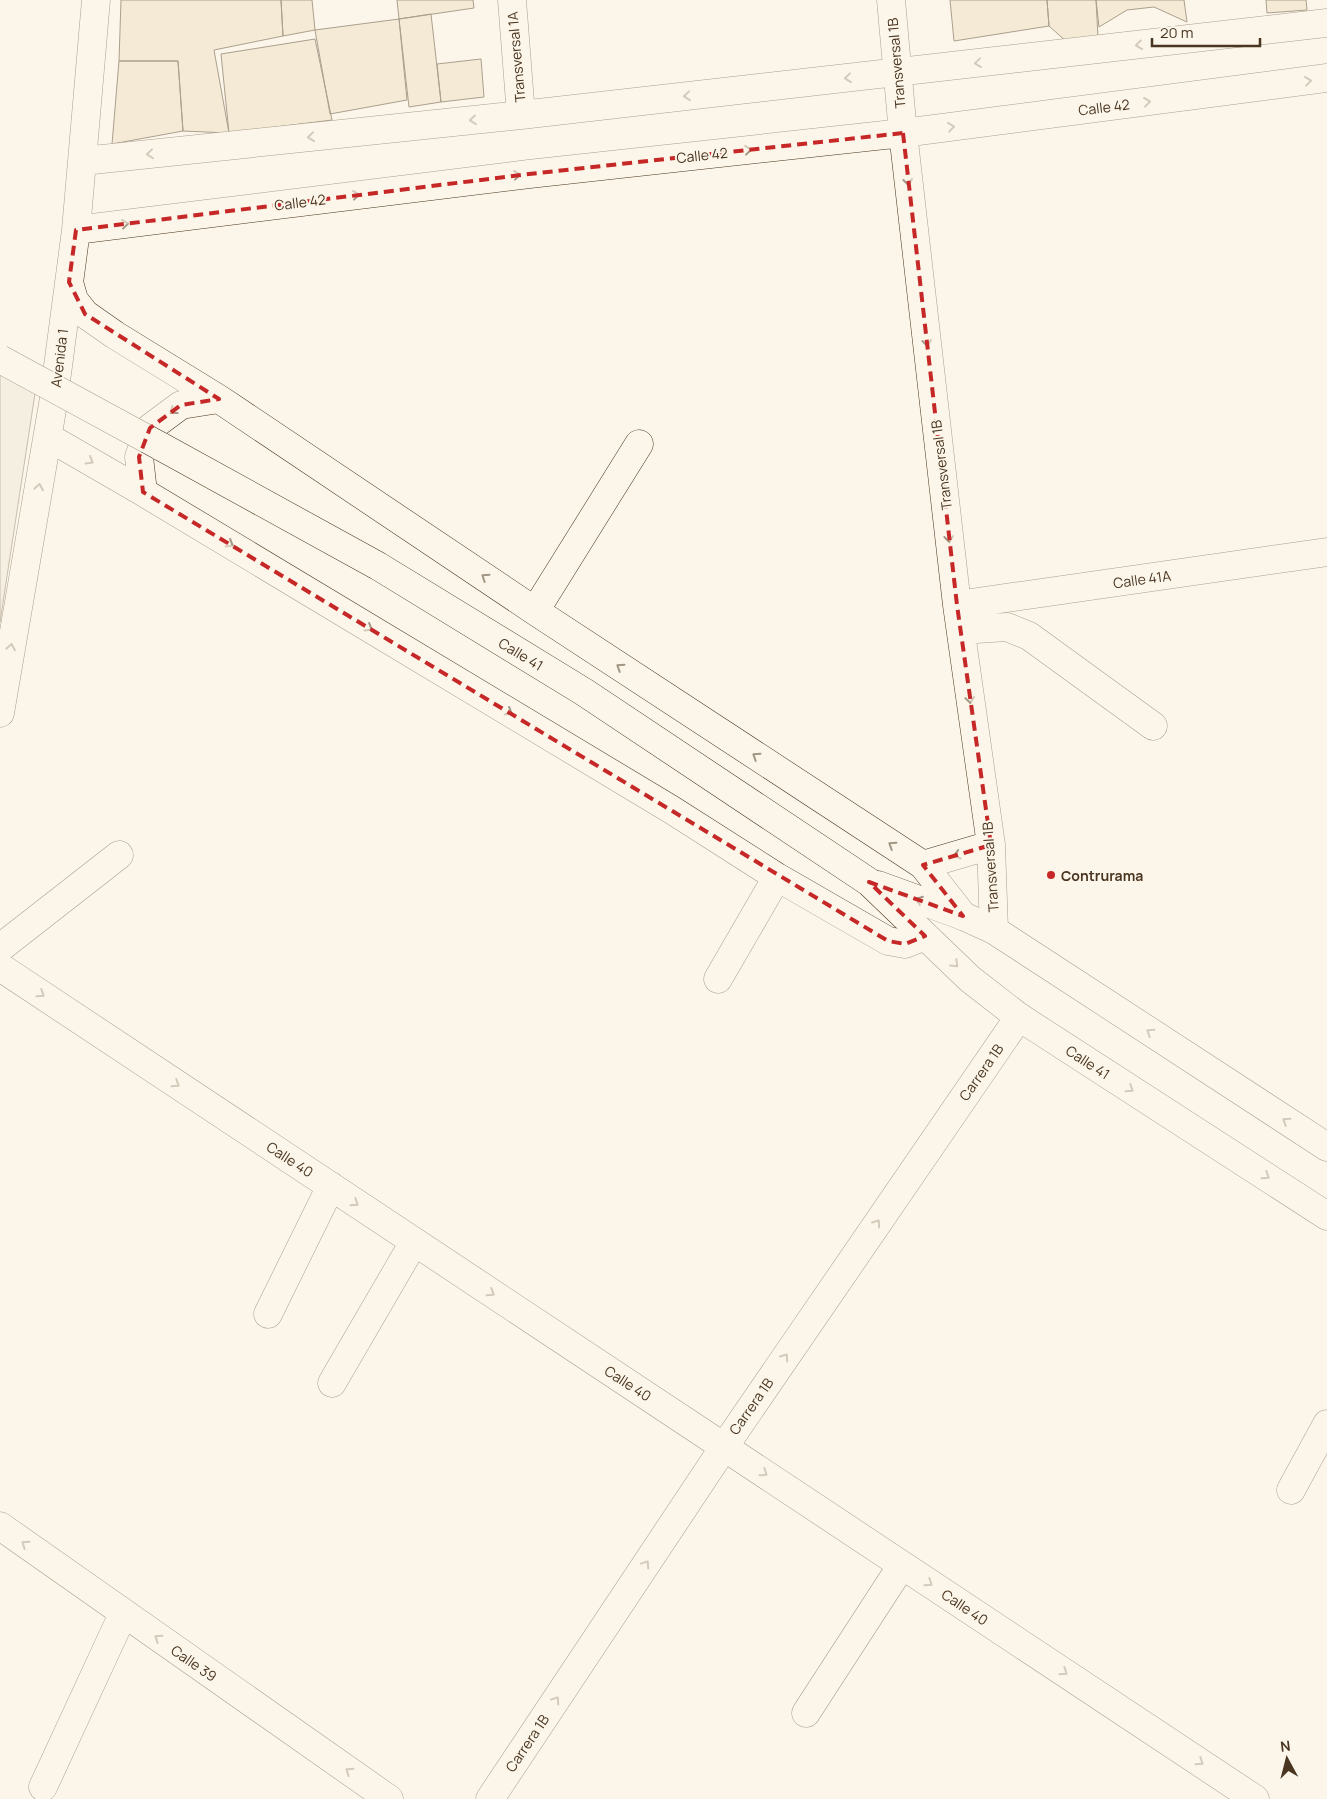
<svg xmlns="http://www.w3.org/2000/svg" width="1327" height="1799" font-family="Manrope,sans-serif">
	<rect width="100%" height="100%" fill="#fbf6e9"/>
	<path fill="#ede6d9" stroke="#887966" d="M 0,364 L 36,387 L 0,622 Z"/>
	<path fill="#ecdcbc" stroke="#4a3520" d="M 121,0 L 281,0 L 283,36 L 214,50 L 229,133 L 183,131 L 178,61 L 119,61 Z
		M 281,0 L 312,0 L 315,30 L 283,36 Z
		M 397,0 L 473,0 L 474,8 L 399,19 Z
		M 950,0 L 1047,0 L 1049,26 L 954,41 Z
		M 1047,0 L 1096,0 L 1098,37 L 1068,43 L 1049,26 Z
		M 1096,0 L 1184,0 L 1187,22 L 1154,7 L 1127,10 L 1099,27 Z
		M 1266,0 L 1306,0 L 1307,10 L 1267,13 Z
		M 431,14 L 441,102 L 409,107 L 399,19 Z
		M 399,19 L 407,100 L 330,114 L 315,30 Z
		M 315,39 L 332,120 L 229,133 L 221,54 Z
		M 481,59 L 484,97 L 441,102 L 437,64 Z
		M 119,61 L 178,61 L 183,131 L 112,144 Z"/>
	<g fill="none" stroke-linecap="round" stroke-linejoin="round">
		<defs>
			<path id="minor" d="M 512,0 L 521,115
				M 891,0 L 903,133 L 957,605 L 991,845 L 994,930
				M 83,161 L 521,115 L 1327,23
				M 76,230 L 529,174 L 903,133 L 1327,78
				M 69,282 L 74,300 L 85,314 L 115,335 L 219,399 L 535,611 L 923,865 L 963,916
				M 48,437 L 143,492 L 672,810 L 777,877 L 888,941 L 905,944 L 925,936
				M 143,492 L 139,457 L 150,428 L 181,405 L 219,399
				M 957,605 L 1327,552
				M 535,611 L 639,444
				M 961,630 L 1007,627 L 1029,636 L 1153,726
				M 0,713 L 53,404 L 76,230 L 96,0
				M 923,865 L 991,845
				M 0,948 L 119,855
				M 0,967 L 1255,1799
				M 718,979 L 777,877
				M 268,1314 L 331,1186
				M 332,1383 L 414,1242
				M 1291,1490 L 1327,1424
				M 0,1526 L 389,1799
				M 806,1713 L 902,1565
				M 43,1787 L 123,1614
				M 490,1799 L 724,1447 L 1019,1017"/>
			<path id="major" d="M 160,446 L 378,566 L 584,692 L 869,882 L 970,979 L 1019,1017 L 1327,1216
				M 878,885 L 963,916 L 994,930 L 1327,1147"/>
		</defs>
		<use href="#minor" stroke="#4a3520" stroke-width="29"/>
		<use href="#major" stroke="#4a3520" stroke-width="29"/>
		<use href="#minor" stroke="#fbf6e9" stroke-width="28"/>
		<use href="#major" stroke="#fbf6e9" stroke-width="28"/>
		<defs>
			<path id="major-bridge" d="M 0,359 L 160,446"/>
		</defs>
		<use href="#major-bridge" stroke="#4a3520" stroke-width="29" stroke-linecap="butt"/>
		<use href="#major-bridge" stroke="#fbf6e9" stroke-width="28"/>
	</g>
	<defs><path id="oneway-chevron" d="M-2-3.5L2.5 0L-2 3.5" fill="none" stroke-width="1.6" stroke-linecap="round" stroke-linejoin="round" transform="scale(1.25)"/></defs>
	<g stroke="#a29684">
		<use href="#oneway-chevron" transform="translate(1139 45) rotate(173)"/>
		<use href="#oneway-chevron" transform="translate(978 63) rotate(173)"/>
		<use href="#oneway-chevron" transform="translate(848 78) rotate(174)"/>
		<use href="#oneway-chevron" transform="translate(1308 81) rotate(-7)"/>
		<use href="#oneway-chevron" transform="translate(687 96) rotate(174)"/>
		<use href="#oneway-chevron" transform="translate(1147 102) rotate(-7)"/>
		<use href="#oneway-chevron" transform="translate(473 120) rotate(174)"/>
		<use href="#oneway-chevron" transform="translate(951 127) rotate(-7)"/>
		<use href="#oneway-chevron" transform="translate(311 137) rotate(174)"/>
		<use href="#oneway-chevron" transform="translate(748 150) rotate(-6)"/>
		<use href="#oneway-chevron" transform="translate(150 154) rotate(174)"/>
		<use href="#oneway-chevron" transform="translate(517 175) rotate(-7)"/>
		<use href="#oneway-chevron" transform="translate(908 182) rotate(83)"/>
		<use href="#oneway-chevron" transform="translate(356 195) rotate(-7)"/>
		<use href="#oneway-chevron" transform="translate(125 224) rotate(-7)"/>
		<use href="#oneway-chevron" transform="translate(927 343) rotate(83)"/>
		<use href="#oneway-chevron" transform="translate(173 411) rotate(144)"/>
		<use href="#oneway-chevron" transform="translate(90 461) rotate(30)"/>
		<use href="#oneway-chevron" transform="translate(39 487) rotate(-80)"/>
		<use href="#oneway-chevron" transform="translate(949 539) rotate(83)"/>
		<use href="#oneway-chevron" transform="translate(230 544) rotate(31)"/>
		<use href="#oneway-chevron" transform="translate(485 577) rotate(-146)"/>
		<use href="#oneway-chevron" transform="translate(369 628) rotate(31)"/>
		<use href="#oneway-chevron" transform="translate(11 647) rotate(-80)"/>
		<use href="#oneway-chevron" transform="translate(620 667) rotate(-147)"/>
		<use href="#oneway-chevron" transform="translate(970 700) rotate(82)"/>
		<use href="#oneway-chevron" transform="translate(509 712) rotate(31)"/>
		<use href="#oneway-chevron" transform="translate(756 756) rotate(-147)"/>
		<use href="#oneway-chevron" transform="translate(892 845) rotate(-147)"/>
		<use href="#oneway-chevron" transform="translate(957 855) rotate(163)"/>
		<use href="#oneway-chevron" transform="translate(919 900) rotate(-160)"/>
		<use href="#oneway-chevron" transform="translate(955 964) rotate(44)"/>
		<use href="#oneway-chevron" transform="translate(41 994) rotate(33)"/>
		<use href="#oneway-chevron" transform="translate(1150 1032) rotate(-147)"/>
		<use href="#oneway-chevron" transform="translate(176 1084) rotate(33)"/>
		<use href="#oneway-chevron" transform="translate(1130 1089) rotate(33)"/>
		<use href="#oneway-chevron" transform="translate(1286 1121) rotate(-147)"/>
		<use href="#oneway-chevron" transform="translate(1266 1176) rotate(33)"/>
		<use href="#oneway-chevron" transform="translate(355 1203) rotate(34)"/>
		<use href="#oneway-chevron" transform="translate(877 1223) rotate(-55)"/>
		<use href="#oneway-chevron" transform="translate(491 1293) rotate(33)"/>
		<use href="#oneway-chevron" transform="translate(785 1357) rotate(-55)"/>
		<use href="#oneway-chevron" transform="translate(764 1473) rotate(34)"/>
		<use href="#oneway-chevron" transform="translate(25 1544) rotate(-145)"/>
		<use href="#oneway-chevron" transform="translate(646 1564) rotate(-56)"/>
		<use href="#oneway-chevron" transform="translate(929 1583) rotate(34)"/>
		<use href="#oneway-chevron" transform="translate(158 1638) rotate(-145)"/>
		<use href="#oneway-chevron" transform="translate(1064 1672) rotate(34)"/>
		<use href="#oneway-chevron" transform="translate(556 1700) rotate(-56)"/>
		<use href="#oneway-chevron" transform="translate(1200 1762) rotate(34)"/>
		<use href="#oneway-chevron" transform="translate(349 1771) rotate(-145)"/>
	</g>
	<path d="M0 0H1327V1799H0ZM 903,133 L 957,605 L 991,845 L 923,865 L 963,916 L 869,882 L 925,936 L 905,944 L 888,941 L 143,492 L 139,457 L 150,428 L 181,405 L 219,399 L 85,314 L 69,282 L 76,230 L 529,174 Z" fill="#fbf6e9" fill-opacity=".55" fill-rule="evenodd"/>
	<path fill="none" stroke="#c62828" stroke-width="4" stroke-dasharray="10 6" stroke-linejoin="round" d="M 903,133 L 957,605 L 991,845 L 923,865 L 963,916 L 869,882 L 925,936 L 905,944 L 888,941 L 143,492 L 139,457 L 150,428 L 181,405 L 219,399 L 85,314 L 69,282 L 76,230 L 529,174 Z"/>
	<circle fill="#c62828" stroke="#fbf6e9" stroke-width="2" cx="1051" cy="875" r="5"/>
	<g text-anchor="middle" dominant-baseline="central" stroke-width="4" stroke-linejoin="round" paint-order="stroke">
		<g font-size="14" fill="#4a3520" stroke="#fbf6e9">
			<text transform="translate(516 57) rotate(-95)">Transversal 1A</text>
			<text transform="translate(896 63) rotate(-95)">Transversal 1B</text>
			<text transform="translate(1104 107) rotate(-7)">Calle 42</text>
			<text transform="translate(702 155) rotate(-6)">Calle 42</text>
			<text transform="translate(300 202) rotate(-7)">Calle 42</text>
			<text transform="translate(59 358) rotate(-83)">Avenida 1</text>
			<text transform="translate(941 465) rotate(-97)">Transversal 1B</text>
			<text transform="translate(1142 579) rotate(-8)">Calle 41A</text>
			<text transform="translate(521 654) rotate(31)">Calle 41</text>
			<text transform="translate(990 867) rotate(-94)">Transversal 1B</text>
			<text transform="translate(1088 1062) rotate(33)">Calle 41</text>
			<text transform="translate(981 1072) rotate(-55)">Carrera 1B</text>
			<text transform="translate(290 1159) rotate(33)">Calle 40</text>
			<text transform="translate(628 1383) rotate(33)">Calle 40</text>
			<text transform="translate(751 1406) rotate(-55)">Carrera 1B</text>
			<text transform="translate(965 1607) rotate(34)">Calle 40</text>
			<text transform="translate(194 1663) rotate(35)">Calle 39</text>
			<text transform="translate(527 1743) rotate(-56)">Carrera 1B</text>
		</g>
		<g font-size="14" font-weight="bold" fill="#4a3520" stroke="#fbf6e9" text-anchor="start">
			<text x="1061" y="875">Contrurama</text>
		</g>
	</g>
	<g transform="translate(1287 1759) rotate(353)" stroke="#fbf6e9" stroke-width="4" paint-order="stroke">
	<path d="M0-4L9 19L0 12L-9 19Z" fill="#4a3520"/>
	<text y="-8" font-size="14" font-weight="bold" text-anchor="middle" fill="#4a3520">N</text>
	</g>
	<path d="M1152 38v8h108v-8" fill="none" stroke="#4a3520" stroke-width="2.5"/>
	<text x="1160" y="38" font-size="15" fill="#4a3520" stroke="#fbf6e9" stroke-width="4" paint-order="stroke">20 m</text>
</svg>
